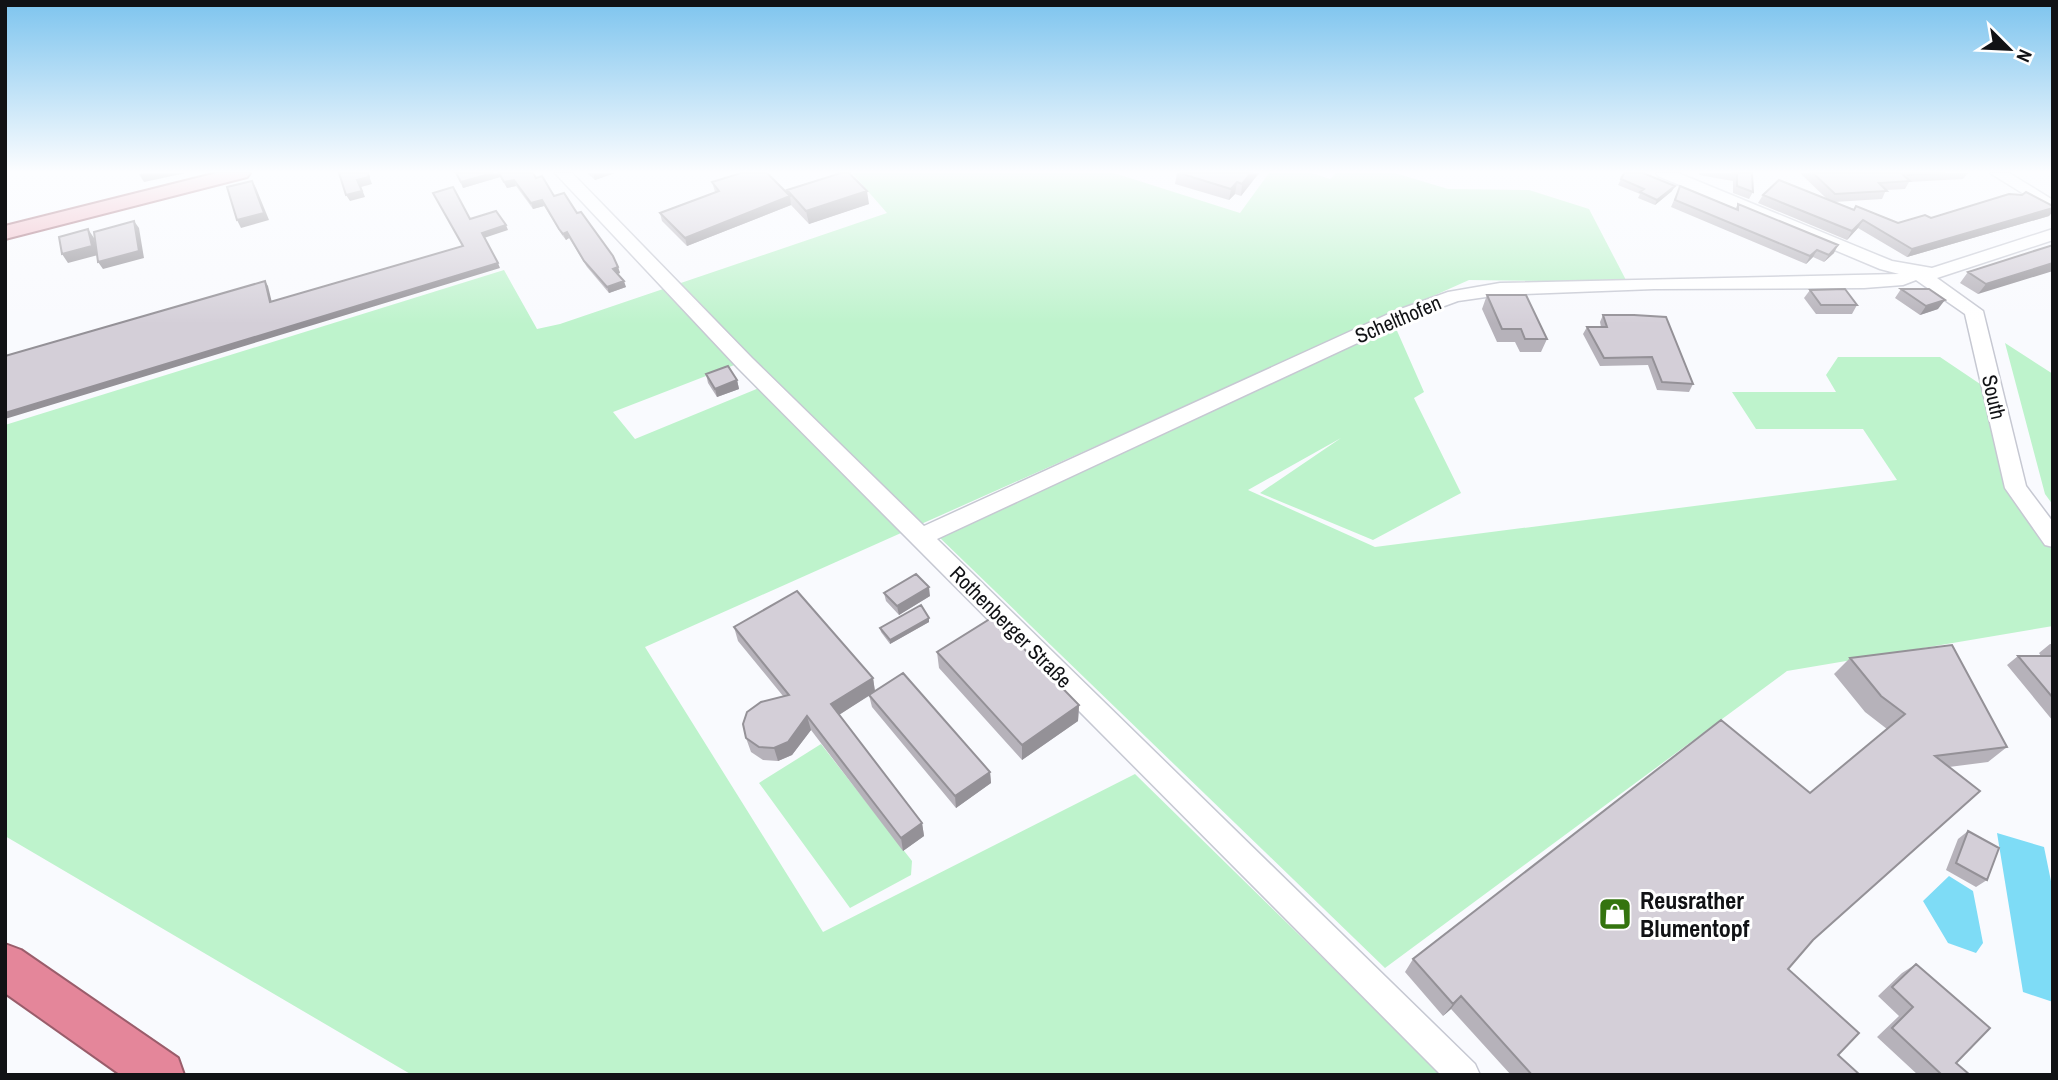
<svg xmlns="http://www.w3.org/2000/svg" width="2058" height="1080" font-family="'Archivo Narrow',sans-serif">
	<rect width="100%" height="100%" fill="#f9fafe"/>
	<path fill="#bef3cc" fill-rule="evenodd" d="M 852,173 L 1114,173 L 1240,213 L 1269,173 L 1312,173 L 1330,179 L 1336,173 L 1395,173 L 1448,189 L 1529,190 L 1589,209 L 1627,282 L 1469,280 L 645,647 L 823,932 L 1135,774 L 1442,1075 L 412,1075 L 5,836 L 5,425 L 504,270 L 537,329 L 560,324 L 887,213 ZM 737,364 L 759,388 L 635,439 L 613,412 Z
		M 1394,324 L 1424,392 L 1414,398 L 1461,493 L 1373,540 L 1260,493 L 1341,438 L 1248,490 L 1375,547 L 1897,480 L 1863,429 L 1756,429 L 1732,392 L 1836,392 L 1826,375 L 1838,357 L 1940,357 L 1986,388 L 2008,487 L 2053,547 L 2053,626 L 1787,671 L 1385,968 L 939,537 Z
		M 2005,343 L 2053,374 L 2053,505 L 2045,494 Z
		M 821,744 L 912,861 L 911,875 L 850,908 L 759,783 Z"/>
	<path fill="#7edcf6" d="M 1997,833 L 2044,847 L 2053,891 L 2053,1002 L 2023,992 Z
		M 1949,876 L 1973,891 L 1983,943 L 1976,953 L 1948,943 L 1923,901 Z"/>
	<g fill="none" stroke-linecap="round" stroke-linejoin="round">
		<defs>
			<path id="minor" d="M 555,173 L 572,173 L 752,358 L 924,526 L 1395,311 L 1448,292 L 1500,283 L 1899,274 L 1880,269 L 1658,176 L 1656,173 L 1678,173 L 1892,261 L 1932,268 L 2053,229 L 2053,240 L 1937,278 L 1983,311 L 2026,486 L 2053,522 L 2053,547 L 2045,545 L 2005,488 L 1965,314 L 1916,280 L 1903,285 L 1864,288 L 1654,289 L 1500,295 L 1458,301 L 1409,319 L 937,539 L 1475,1064 L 1480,1075 L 1441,1075 L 738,368 Z
				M 1990,173 L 2009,173 L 2053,200 L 2053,212 Z"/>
			<path id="major" d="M 217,173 L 250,173 L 247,177 L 5,239 L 5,226 Z"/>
			<path id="highway" d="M 5,944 L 21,950 L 178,1058 L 184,1075 L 121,1075 L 5,993 Z"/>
		</defs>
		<use href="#minor" stroke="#c6c8d2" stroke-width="3"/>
		<use href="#major" stroke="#9a5d6b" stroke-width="4"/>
		<use href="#highway" stroke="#9a5d6b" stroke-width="4"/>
		<use href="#minor" fill="#fff" fill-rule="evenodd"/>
		<use href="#major" fill="#efb6c2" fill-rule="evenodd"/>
		<use href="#highway" fill="#e4869a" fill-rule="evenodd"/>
	</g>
	<path fill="#b6b2ba" d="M 456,173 L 533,173 L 536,178 L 554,196 L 577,213 L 618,267 L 620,273 L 617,274 L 626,287 L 609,293 L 587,267 L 569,238 L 566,240 L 562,235 L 544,206 L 533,209 L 516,186 L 507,188 L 500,177 L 463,188 Z
		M 587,173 L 615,173 L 595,180 Z
		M 1177,173 L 1259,173 L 1241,196 L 1235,194 L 1229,200 L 1175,184 Z
		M 1624,173 L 1672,191 L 1655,205 L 1638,198 L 1640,194 L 1618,185 Z
		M 1699,173 L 1752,173 L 1753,192 L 1749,199 L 1733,193 L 1733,181 L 1699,175 Z
		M 1800,173 L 1973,173 L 1968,173 L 1963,179 L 1909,182 L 1905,189 L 1886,190 L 1882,199 L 1834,202 L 1854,209 L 1898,223 L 1931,218 L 2053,206 L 2053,211 L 2049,216 L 1907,257 L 1858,228 L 1847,240 L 1758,203 L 1763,195 L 1827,199 Z
		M 712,182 L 788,195 L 787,190 L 869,204 L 809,224 L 791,205 L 687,246 L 662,221 L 660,213 L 715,192 Z
		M 1680,186 L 1735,209 L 1738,204 L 1834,253 L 1824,262 L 1813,257 L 1806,264 L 1671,207 Z
		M 2053,245 L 1978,294 L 1960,283 L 1968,272 Z
		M 1901,289 L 1938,309 L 1920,315 L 1895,298 Z
		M 1810,290 L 1857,305 L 1852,314 L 1816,314 L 1804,298 Z
		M 1487,295 L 1547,339 L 1541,352 L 1520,352 L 1515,342 L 1497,342 L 1482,309 Z
		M 1603,315 L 1693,384 L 1689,392 L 1657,390 L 1648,365 L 1600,366 L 1583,334 L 1587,327 L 1601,327 L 1600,322 Z
		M 706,374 L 737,380 L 739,389 L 717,397 L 708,383 Z
		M 884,593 L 930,596 L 899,615 L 886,601 Z
		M 929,618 L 929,622 L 890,644 L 881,632 L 880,628 Z
		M 734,627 L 873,678 L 875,691 L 990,772 L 991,783 L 956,808 L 872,707 L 869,695 L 839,715 L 922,823 L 924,836 L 903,851 L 811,730 L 792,755 L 778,761 L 763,760 L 751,752 L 746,738 L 783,696 L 738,641 Z
		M 2050,644 L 2053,644 L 2053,721 L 2007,665 L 2018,656 L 2041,656 L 2039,653 Z
		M 937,652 L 1079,705 L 1078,721 L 1022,760 L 939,668 Z
		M 1850,658 L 2007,747 L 1988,762 L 1949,767 L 1813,940 L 1788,969 L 1838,1055 L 1860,1075 L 1511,1075 L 1451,1009 L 1443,1016 L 1405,972 L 1413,959 L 1810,793 L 1887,729 L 1865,712 L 1834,674 Z
		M 1968,831 L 1987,880 L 1976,887 L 1946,870 L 1958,839 Z
		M 1916,964 L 1956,1063 L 1970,1075 L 1918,1075 L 1877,1037 L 1899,1016 L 1878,996 L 1902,973 Z"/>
	<path fill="#949197" d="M 146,173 L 186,173 L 144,182 L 139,174 Z
		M 368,173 L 372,184 L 361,187 L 365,197 L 350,201 L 346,195 L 357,180 Z
		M 493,173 L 499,173 L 500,177 L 463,188 L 461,182 Z
		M 595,173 L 615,173 L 595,180 L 593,174 Z
		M 1251,173 L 1259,173 L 1241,196 L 1242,184 Z
		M 514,180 L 516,186 L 507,188 L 504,182 Z
		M 252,181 L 256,188 L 269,220 L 241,228 L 237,220 Z
		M 1237,182 L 1235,194 L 1229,200 L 1231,189 Z
		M 1675,186 L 1672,191 L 1655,205 L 1657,200 Z
		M 867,191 L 869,204 L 809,224 L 806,211 Z
		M 790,196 L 791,205 L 687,246 L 685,238 Z
		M 542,200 L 544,206 L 533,209 L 531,203 Z
		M 2053,208 L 2053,211 L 2049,216 L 1907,257 L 1912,249 Z
		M 1863,220 L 1858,228 L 1847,240 L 1852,231 Z
		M 134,221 L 139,228 L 144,258 L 103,269 L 98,262 Z
		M 506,225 L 508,230 L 484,238 L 482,233 Z
		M 88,229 L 94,238 L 98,255 L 68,263 L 62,254 Z
		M 567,232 L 569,238 L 566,240 L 563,234 Z
		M 1838,245 L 1834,253 L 1824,262 L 1829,255 Z
		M 1817,250 L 1813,257 L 1806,264 L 1810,256 Z
		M 498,263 L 500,268 L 5,419 L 5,413 Z
		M 2053,263 L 2053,271 L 1978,294 L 1986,284 Z
		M 618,267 L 620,273 L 615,275 L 613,269 Z
		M 265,281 L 268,286 L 273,307 L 270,302 Z
		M 624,281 L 626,287 L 609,293 L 607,287 Z
		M 1945,300 L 1938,309 L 1920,315 L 1926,306 Z
		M 737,380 L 739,389 L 717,397 L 715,389 Z
		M 929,587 L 930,596 L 899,615 L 897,606 Z
		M 929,618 L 929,622 L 890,644 L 890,640 Z
		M 873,678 L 875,692 L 834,718 L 831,704 Z
		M 1079,705 L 1078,721 L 1022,760 L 1022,745 Z
		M 807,716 L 811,730 L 792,755 L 778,761 L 774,748 Z
		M 990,772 L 991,783 L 956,808 L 955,796 Z
		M 922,823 L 924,836 L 903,851 L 901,838 Z
		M 1461,996 L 1451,1009 L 1443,1016 L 1453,1004 Z"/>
	<path fill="#d4cfd8" stroke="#949197" stroke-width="2" d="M 339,173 L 368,173 L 369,177 L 357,180 L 362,191 L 346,195 Z
		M 456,173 L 493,173 L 461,182 Z
		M 499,173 L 533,173 L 536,178 L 542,176 L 554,196 L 564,193 L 577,213 L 581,212 L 613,256 L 618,267 L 613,269 L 624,281 L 607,287 L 584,261 L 567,232 L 563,234 L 559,229 L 542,200 L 531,203 L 514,180 L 504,182 Z
		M 741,173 L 767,173 L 790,196 L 685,238 L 660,213 L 719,191 L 712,182 Z
		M 841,173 L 849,173 L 867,191 L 806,211 L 787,190 Z
		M 1179,173 L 1251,173 L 1242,184 L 1237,182 L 1231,189 Z
		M 1624,173 L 1643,173 L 1675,186 L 1657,200 L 1640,192 L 1644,189 L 1621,179 Z
		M 1731,173 L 1752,173 L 1753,192 L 1737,186 L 1737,174 Z
		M 1813,173 L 1901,173 L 1910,181 L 1879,183 L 1887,191 L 1835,194 Z
		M 1906,173 L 1945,173 L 1908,175 Z
		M 1779,180 L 1854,210 L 1856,206 L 1898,223 L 1925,215 L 1931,218 L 2009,194 L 2022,195 L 2026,192 L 2053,206 L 2053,208 L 1912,249 L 1863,220 L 1852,231 L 1763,195 Z
		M 252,181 L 264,213 L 237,220 L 227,187 Z
		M 1680,186 L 1738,210 L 1738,204 L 1838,245 L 1829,255 L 1817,250 L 1810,256 L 1675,200 Z
		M 453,187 L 470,219 L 496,211 L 506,225 L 482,233 L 498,263 L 5,413 L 5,356 L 265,281 L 270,302 L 463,246 L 433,193 Z
		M 134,221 L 139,251 L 98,262 L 94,232 Z
		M 88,229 L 92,246 L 62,254 L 59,237 Z
		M 2053,245 L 2053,263 L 1986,284 L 1968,272 Z
		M 1845,289 L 1857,305 L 1821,305 L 1810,290 Z
		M 1901,289 L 1929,289 L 1945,300 L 1926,306 Z
		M 1487,295 L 1526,295 L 1547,339 L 1525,339 L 1521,329 L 1502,329 Z
		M 1603,315 L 1634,315 L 1666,317 L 1693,384 L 1662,382 L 1652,357 L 1604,358 L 1587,327 L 1607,327 Z
		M 728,366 L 737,380 L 715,389 L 706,374 Z
		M 916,574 L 929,587 L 897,606 L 884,593 Z
		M 797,591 L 873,678 L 831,704 L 922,823 L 901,838 L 807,716 L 788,742 L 774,748 L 759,747 L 746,738 L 743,724 L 747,712 L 761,702 L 789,695 L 734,627 Z
		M 921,605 L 929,618 L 890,640 L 880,628 Z
		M 993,617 L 1079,705 L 1022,745 L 937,652 Z
		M 1952,645 L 2007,747 L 1935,756 L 1980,791 L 1813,940 L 1788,969 L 1859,1033 L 1838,1055 L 1860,1075 L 1532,1075 L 1461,996 L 1453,1004 L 1413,959 L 1721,720 L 1810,793 L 1905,714 L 1881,696 L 1850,658 Z
		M 2018,656 L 2053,656 L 2053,698 Z
		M 903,673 L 990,772 L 955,796 L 869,695 Z
		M 1968,831 L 1999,848 L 1987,880 L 1956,863 Z
		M 1916,964 L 1990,1028 L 1956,1063 L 1970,1075 L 1942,1075 L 1892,1028 L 1913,1007 L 1892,987 Z"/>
	<linearGradient id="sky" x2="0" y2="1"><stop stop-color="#7dc4ee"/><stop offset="0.53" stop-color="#fcfdff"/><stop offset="1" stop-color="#fcfdff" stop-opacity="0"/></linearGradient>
	<rect width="2058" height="324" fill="url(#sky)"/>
	<defs>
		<symbol id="shop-square" viewBox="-11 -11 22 22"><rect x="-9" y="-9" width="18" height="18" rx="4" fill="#34740f" stroke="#fff"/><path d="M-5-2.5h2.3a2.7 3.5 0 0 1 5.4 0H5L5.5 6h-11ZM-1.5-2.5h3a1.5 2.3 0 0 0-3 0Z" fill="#fff"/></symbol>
	</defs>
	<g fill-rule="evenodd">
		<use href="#shop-square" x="1596" y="895" width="38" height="38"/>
	</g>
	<g text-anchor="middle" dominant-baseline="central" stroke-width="6" stroke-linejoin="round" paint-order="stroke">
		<g font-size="21" fill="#111215" stroke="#fff">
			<text transform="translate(1398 319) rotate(-23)">Schelthofen</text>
			<text transform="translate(1994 397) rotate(77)">South</text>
			<text transform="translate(1011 627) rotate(45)">Rothenberger Straße</text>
		</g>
		<g font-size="24" font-weight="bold" fill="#111215" stroke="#fff" text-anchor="start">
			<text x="1640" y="900">Reusrather<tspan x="1640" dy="28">Blumentopf</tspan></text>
		</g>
	</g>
	<rect width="2058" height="1080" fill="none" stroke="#111215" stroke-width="14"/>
	<g transform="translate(2009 49) rotate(114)" stroke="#ffffff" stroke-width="5" paint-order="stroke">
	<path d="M0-5L12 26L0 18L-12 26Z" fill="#111215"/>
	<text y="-10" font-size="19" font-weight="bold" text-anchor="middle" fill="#111215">N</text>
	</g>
</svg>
